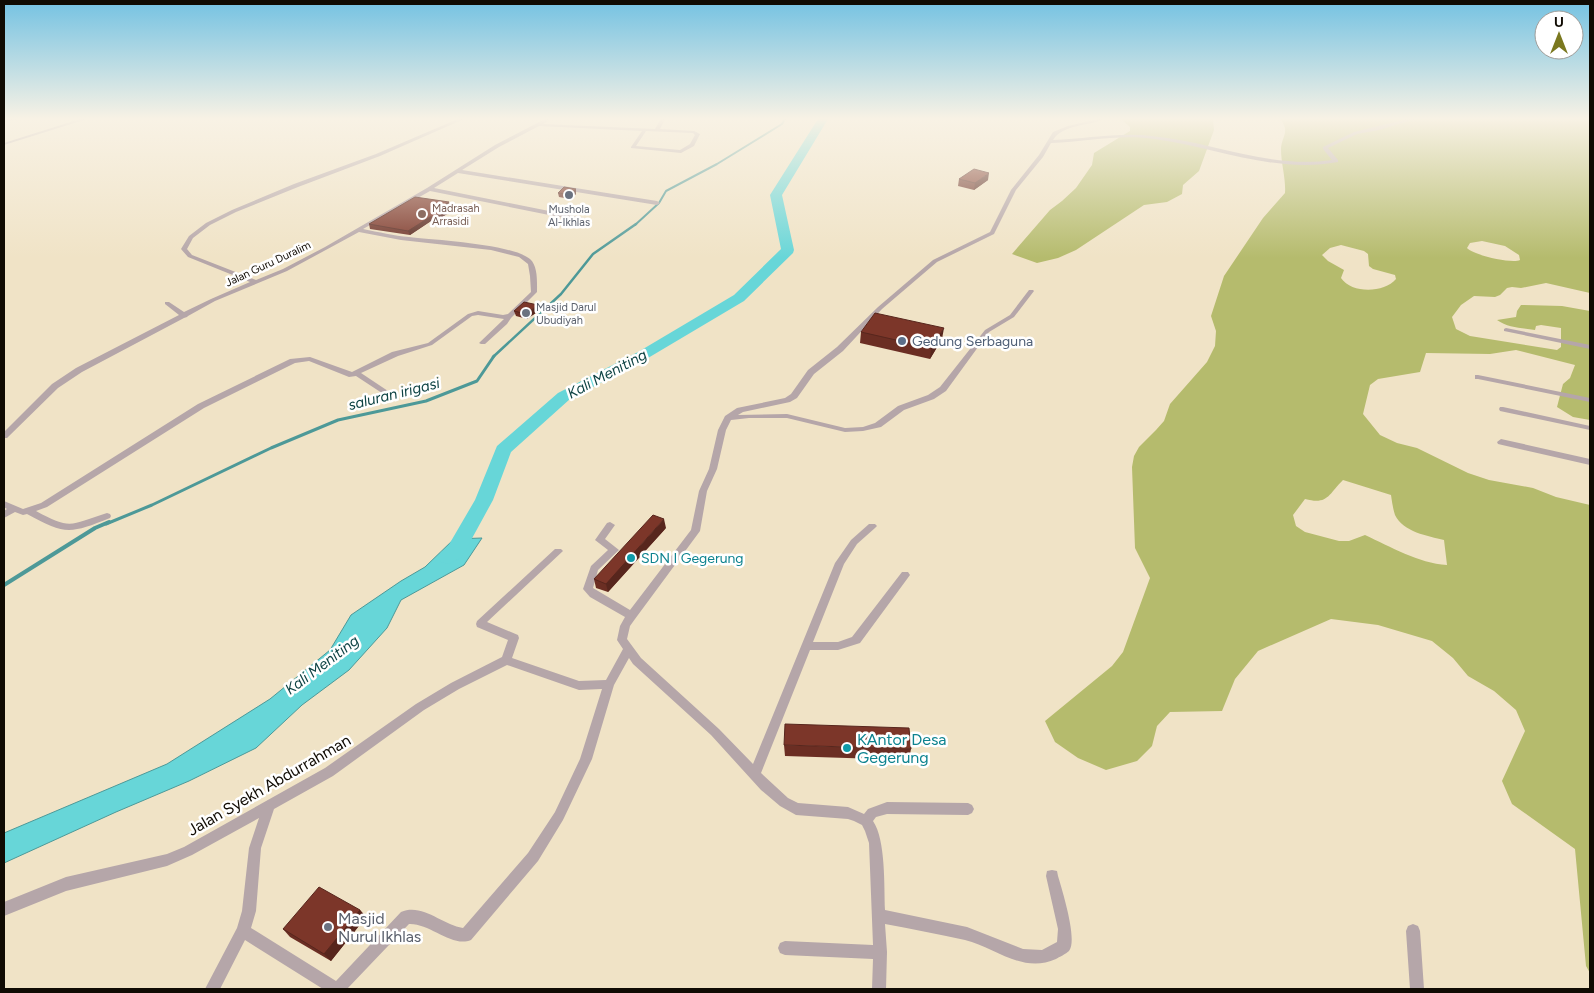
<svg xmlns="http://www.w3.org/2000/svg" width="1594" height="993" font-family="Figtree,sans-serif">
	<rect width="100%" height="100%" fill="#f0e3c6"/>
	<path fill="#b5bb6d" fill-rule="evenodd" d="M 1121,119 L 1213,119 L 1214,130 L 1199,171 L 1183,185 L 1182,194 L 1167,202 L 1144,205 L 1076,250 L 1058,258 L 1037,263 L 1012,254 L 1050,210 L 1062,201 L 1076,188 L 1092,165 L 1094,153 L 1130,131 L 1130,127 Z
		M 1280,119 L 1590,119 L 1590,293 L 1546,283 L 1521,288 L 1512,287 L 1507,288 L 1500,295 L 1495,297 L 1474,296 L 1461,305 L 1452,317 L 1456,329 L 1470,336 L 1557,350 L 1561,347 L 1561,328 L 1541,325 L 1536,326 L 1535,330 C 1522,328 1508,328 1497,320 L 1516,317 L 1517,311 L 1521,305 L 1562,306 L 1590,311 L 1590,420 L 1573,417 L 1557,407 L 1563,384 L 1570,378 L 1575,365 L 1516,350 L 1490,354 L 1426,353 L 1420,372 L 1378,379 L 1370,385 L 1363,414 L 1380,435 L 1397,443 L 1417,448 L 1468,473 L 1489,480 L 1533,488 L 1556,497 L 1590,505 L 1590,973 L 1586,966 L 1575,849 L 1512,804 L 1502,781 L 1525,731 L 1516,710 L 1494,691 L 1468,676 L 1453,658 L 1432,641 L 1378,625 L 1331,619 L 1258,651 L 1235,679 L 1222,711 L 1170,712 L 1157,726 L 1152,746 L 1137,761 L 1106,770 L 1078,758 L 1055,742 L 1045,721 L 1112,666 L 1123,652 L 1150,578 L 1135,548 L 1132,467 L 1134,456 L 1139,447 L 1156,430 L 1164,421 L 1170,404 L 1207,362 L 1215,346 L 1216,331 L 1211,316 L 1224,276 L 1263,218 L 1285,193 C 1286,178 1281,164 1281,149 C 1281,138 1291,131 1280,119 ZM 1482,241 L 1505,246 L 1519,255 L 1520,260 C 1512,264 1473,255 1467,248 L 1470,243 ZM 1341,245 L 1364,251 L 1368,254 L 1369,266 L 1373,269 L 1395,275 L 1396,279 C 1384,293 1352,294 1341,278 L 1344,270 L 1328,261 L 1322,255 L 1330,248 ZM 1343,480 L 1391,495 C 1392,502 1393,509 1395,515 C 1403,532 1428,536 1444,540 L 1447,565 C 1418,563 1391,547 1365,535 L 1349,541 L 1339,541 L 1305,532 L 1296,526 L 1293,515 L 1305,499 C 1328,505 1328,495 1343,480 Z"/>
	<path fill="#67d6d8" stroke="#4d9998" d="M 482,538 L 464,565 L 401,600 L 387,628 L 349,670 L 302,705 L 256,748 L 189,781 L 116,812 L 4,863 L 4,833 L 167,764 L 270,699 L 330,650 L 351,615 L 401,581 L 425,567 L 454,539 Z"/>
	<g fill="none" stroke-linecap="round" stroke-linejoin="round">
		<path stroke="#4d9998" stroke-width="2" d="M 635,225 L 659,203 L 666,191 L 717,164 L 782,124 L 785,119"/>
		<path stroke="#4d9998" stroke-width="2.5" d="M 493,357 L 561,294 L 593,254 L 636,224"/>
		<path stroke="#4d9998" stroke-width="3" d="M 106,524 L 152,505 L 271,448 L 338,420 L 426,401 L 477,381 L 494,356"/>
		<path stroke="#4d9998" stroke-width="4" d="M 4,585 L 95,528 L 109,522"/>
		<path fill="#67d6d8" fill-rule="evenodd" d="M 818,119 L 828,119 L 782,195 L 794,250 L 793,253 L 744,301 L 648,358 L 570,399 L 511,452 L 493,500 L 464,553 L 461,558 L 448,564 L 441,562 L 438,557 L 441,552 L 447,548 L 475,500 L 497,446 L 558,393 L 638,352 L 734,295 L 781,249 L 770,195 Z"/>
		<path fill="#b5a6a9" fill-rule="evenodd" d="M 7,119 L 20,119 L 4,122 L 4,120 Z
			M 80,119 L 87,119 L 4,145 L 4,143 Z
			M 458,119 L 464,119 L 380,156 L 298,187 L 236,212 L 210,225 L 193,238 L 187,249 L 192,255 L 256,280 L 283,269 L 325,247 L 427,188 L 495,145 L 545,119 L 551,119 L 543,124 L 655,129 L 661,119 L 665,119 L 660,129 L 694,131 L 700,134 L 694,146 L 681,153 L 631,148 L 631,147 L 642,131 L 539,126 L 499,147 L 462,170 L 657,201 L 660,203 L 657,205 L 458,173 L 434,188 L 584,218 L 587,220 L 584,222 L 430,191 L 363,229 C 379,232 394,236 409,237 C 435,240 512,244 530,259 C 538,266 537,282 537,292 L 511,318 L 507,324 L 485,344 L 481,344 L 479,343 L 504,319 L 478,315 L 472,316 L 432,345 L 398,356 L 361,373 L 391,393 L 392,395 L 391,397 L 388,397 L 356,376 L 349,377 L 309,361 L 295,363 L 204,408 L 47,507 L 36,511 C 72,531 71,524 107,513 L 110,514 L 111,516 L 110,518 C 70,534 65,535 27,514 L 23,515 L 15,512 L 4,518 L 4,511 L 7,509 L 4,507 L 4,501 L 23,509 L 41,503 L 198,404 L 290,359 L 310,357 L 352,372 L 392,352 L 428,343 L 468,314 L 478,311 L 503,315 L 508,314 L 531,292 L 530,276 L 528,264 L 519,257 L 491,250 L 401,240 L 359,232 L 287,271 L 215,301 L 188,316 L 187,317 L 184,318 L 82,372 L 58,388 L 7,438 L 4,438 L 4,432 L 52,384 L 76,368 L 179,315 L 165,304 L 165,302 L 169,302 L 184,312 L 211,299 L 250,282 L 188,257 L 181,249 L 189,236 L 206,223 L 232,210 L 294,184 L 376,154 ZM 646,131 L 693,133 L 695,135 L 690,144 L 680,150 L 636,146 Z
			M 1097,119 L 1105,119 C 1089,126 1063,124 1053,140 C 1086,139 1119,132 1152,136 C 1213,142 1270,169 1332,160 L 1323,149 L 1323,147 L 1354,132 L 1407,119 L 1415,119 L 1379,130 L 1357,134 L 1328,148 L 1338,160 L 1338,162 C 1275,174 1215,147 1154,139 C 1120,134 1085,142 1051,143 L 1043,157 L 1016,190 L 994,234 L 937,262 L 882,309 L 843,351 L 814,374 L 797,398 L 790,402 L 743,412 L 738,415 L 787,414 L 845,428 L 863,427 L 875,423 L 898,406 L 928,395 L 940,387 L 985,330 L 1010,315 L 1029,290 L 1033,290 L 1034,291 L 1014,317 L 989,332 L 946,391 L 934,399 L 904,410 L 881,427 L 863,431 L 845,432 L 787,418 L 749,418 L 731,420 L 726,430 L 717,469 L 707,491 L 700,531 L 635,619 L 630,626 L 627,639 L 641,658 L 719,729 L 753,764 L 835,563 L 851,540 L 869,524 L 875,524 L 877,526 L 875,528 L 857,544 L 844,564 L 813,642 L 838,642 L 852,637 L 902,572 L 908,572 L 910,575 L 860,643 L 838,650 L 810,650 L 761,773 L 788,798 L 798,803 L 848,807 L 864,814 L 868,809 L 887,802 L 968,803 L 972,805 L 974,809 L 972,813 L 968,815 L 887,814 L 876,817 L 873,821 C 886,840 884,887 885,910 L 967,927 L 1023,949 L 1042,950 L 1057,942 L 1058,929 L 1046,876 L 1047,871 L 1052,870 L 1057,871 L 1058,876 C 1062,890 1078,940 1069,951 C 1066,954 1059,957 1056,959 C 1023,974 996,948 965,940 C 938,934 912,929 885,924 L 887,952 L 886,989 L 872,989 L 873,959 L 785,955 L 780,953 L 778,948 L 780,943 L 785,941 L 873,945 L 869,843 L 865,831 L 862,825 L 854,821 L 848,819 L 796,815 L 780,806 L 761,790 L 711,735 L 633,664 L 629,658 L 614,685 L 592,759 L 563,820 L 538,861 L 471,940 C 452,948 430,923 409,924 L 347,989 L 323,989 L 245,940 L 220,989 L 205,989 L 237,928 L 242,911 L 249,848 L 259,818 L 192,855 L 167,866 L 66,891 L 4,916 L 4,902 L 66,877 L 167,854 L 184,847 L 325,768 L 416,704 L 451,683 L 502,657 L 508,640 L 477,627 L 476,624 L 477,621 L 555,549 L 561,549 L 563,551 L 487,622 L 518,635 L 519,638 L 512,658 L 579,681 L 606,680 L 623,649 L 617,640 L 620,626 L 625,617 L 590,597 L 583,589 L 591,566 L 608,550 L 595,540 L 607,523 L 610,522 L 615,525 L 605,539 L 619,550 L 598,570 L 593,588 L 630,610 L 691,530 L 699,491 L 709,469 L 718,430 L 725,416 L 737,408 L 785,398 L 791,394 L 808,370 L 837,347 L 878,307 L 933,260 L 990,232 L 1011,190 L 1039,155 L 1053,132 L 1068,126 ZM 507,665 L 579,690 L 602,689 L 580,759 L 555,812 L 528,853 L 463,928 C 442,925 423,903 401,912 L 336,981 L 251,928 L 256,911 L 261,848 L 274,809 L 333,776 L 424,710 L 459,689 Z
			M 1506,328 L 1590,345 L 1590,349 L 1504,331 L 1504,329 Z
			M 1475,375 L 1478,375 L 1590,398 L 1590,402 L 1478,379 L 1475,379 Z
			M 1500,407 L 1503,407 L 1590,426 L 1590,430 L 1500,411 L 1499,409 Z
			M 1501,439 L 1590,459 L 1590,465 L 1498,444 L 1497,442 Z
			M 1413,924 L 1418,926 L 1420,931 L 1424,989 L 1410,989 L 1406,931 L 1408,926 Z"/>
	</g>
	<path fill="#6b2e23" d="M 959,179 L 988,180 L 974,190 L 958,186 Z
		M 576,189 L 576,194 L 570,199 L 559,197 L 558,193 Z
		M 450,206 L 445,210 L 447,214 L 434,222 L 431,221 L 410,235 L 370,229 L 369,224 Z
		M 540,310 L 527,319 L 516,316 L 514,311 Z
		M 861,332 L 942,339 L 930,359 L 860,343 Z
		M 666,528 L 608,592 L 596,588 L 594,579 Z
		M 784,745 L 911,749 L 909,760 L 785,756 Z
		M 360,910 L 366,917 L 331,961 L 290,937 L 283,929 Z"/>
	<path fill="#57261d" d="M 989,173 L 988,180 L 974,190 L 975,183 Z
		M 576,189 L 576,194 L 570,199 L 569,194 Z
		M 449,202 L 450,206 L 440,212 L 439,208 Z
		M 446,210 L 447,214 L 434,222 L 433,217 Z
		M 430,217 L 431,221 L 410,235 L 408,231 Z
		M 538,305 L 540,310 L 527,319 L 526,314 Z
		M 944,328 L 942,339 L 930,359 L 931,348 Z
		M 664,519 L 666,528 L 608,592 L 606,584 Z
		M 360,910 L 366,917 L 331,961 L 324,954 Z"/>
	<path fill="#7c3629" stroke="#57261d" d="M 974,169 L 989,173 L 975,183 L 959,179 Z
		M 564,187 L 576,189 L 569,194 L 558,193 Z
		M 415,197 L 449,202 L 439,208 L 446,210 L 433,217 L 430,217 L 408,231 L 369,224 Z
		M 524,302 L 538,305 L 526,314 L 514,311 Z
		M 875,313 L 944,328 L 931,348 L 861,332 Z
		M 653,515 L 664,519 L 606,584 L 594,579 Z
		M 785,724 L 909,728 L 911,749 L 784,745 Z
		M 319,887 L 360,910 L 324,954 L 283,929 Z"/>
	<linearGradient id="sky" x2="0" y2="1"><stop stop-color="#74c2e2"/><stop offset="0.46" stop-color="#f8f2e5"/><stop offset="1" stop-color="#f8f2e5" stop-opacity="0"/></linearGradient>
	<rect width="1594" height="258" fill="url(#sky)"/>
	<g fill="#6b7280" stroke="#fff" stroke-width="2">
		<circle cx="569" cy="195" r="5"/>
		<circle cx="526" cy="313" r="5"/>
		<circle cx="328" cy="927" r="5"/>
	</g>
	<circle fill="#8d6e63" stroke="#fff" stroke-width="2" cx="422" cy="214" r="5"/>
	<circle fill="#5c6f8a" stroke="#fff" stroke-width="2" cx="902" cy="341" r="5"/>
	<g fill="#0f9aa8" stroke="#fff" stroke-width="2">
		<circle cx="631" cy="558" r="5"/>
		<circle cx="847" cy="748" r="5"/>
	</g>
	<g text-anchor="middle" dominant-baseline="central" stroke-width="5" stroke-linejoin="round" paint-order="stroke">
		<g font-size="11" fill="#785e54" stroke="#fff" text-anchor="start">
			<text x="432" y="208">Madrasah<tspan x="432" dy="13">Arrasidi</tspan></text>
		</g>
		<g font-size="11" fill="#5b616d" stroke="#fff">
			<text x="569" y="209">Mushola<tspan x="569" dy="13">Al-Ikhlas</tspan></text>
			<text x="536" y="307" text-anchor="start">Masjid Darul<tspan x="536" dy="13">Ubudiyah</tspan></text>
		</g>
		<g font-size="11" fill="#100b03" stroke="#fff">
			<text transform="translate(268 264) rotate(-25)">Jalan Guru Duralim</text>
		</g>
		<g font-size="14" fill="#4e5e75" stroke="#fff" text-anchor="start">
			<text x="912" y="341">Gedung Serbaguna</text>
		</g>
		<g font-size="14" fill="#0d838f" stroke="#fff" text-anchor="start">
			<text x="641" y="558">SDN I Gegerung</text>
		</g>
		<g font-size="15" font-style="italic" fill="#0d4243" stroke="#fff">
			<text transform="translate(607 374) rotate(-28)">Kali Meniting</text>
			<text transform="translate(394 394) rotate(-14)">saluran irigasi</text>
			<text transform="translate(322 665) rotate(-37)">Kali Meniting</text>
		</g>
		<g font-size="16" fill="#0d838f" stroke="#fff" text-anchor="start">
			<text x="857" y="739">KAntor Desa<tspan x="857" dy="18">Gegerung</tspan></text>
		</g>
		<g font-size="16" fill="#100b03" stroke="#fff">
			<text transform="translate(269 785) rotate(-30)">Jalan Syekh Abdurrahman</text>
		</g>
		<g font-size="16" fill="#5b616d" stroke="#fff" text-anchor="start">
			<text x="338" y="918">Masjid<tspan x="338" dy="18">Nurul Ikhlas</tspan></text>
		</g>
	</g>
	<rect width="1594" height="993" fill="none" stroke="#100b03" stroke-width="10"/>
	<g transform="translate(1559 35)"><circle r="24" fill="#ffffff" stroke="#9f9d9a"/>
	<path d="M0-4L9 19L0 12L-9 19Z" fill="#7a781f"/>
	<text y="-8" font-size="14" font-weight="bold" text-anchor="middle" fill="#100b03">U</text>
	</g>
</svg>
